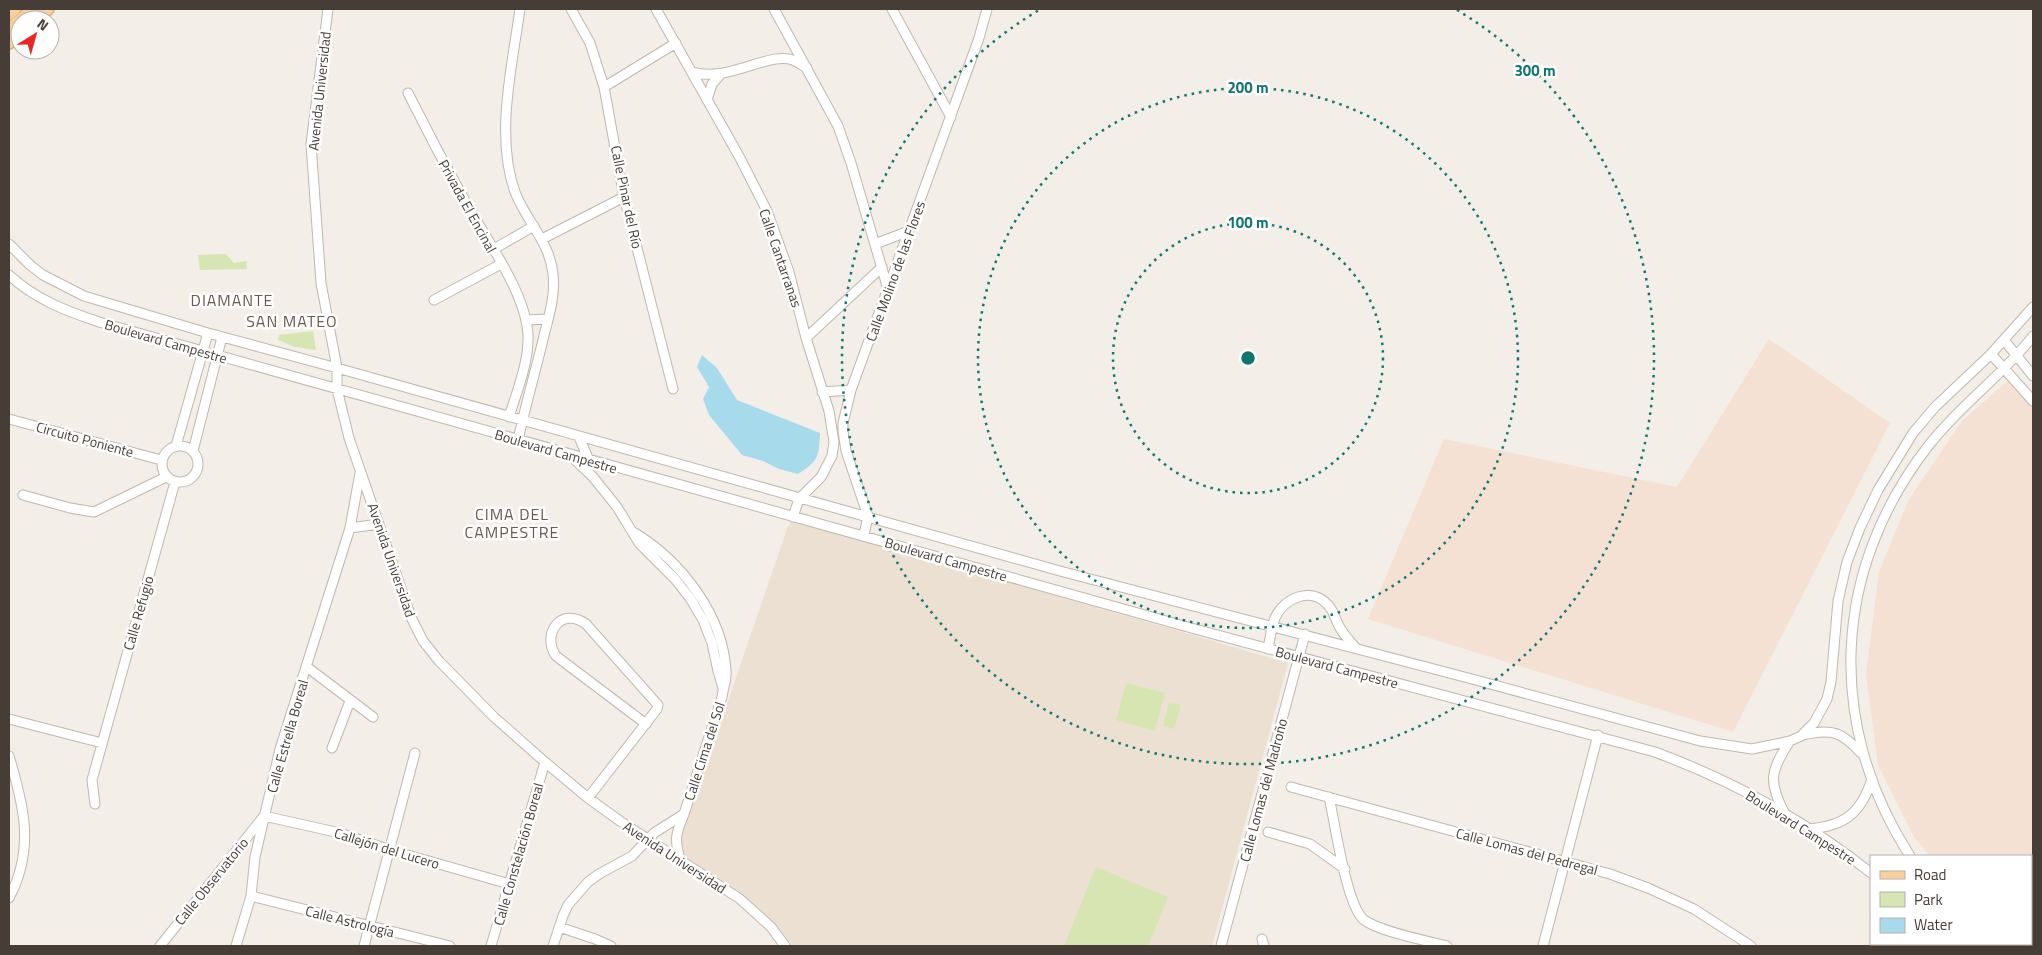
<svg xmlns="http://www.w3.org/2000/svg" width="2042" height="955" font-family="'Titillium Web',sans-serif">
	<rect width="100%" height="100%" fill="#f3eee7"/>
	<path fill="#f4e1d4" d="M 1769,339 L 1890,423 L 1733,732 L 1368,619 L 1444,439 L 1677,487 Z
		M 2010,379 L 2033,406 L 2033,880 L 2031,882 L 2031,856 L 1930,856 L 1914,837 L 1878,765 L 1866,674 L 1879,572 L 1909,499 L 1962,421 Z"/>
	<path fill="#ebe0d2" d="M 793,519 L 1288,663 L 1212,946 L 789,946 L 760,915 L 677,850 L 787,529 Z"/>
	<path fill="#d6e5b2" d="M 226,254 L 234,263 L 246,261 L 247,269 L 200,270 L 198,255 Z
		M 313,331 L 316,350 L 295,347 L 278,340 L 279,335 Z
		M 1126,683 L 1165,693 L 1155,731 L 1116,720 Z
		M 1169,702 L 1181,705 L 1174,729 L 1163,726 Z
		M 1096,867 L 1168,897 L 1148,946 L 1064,946 Z"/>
	<path fill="#a7dbec" d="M 702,355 L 717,368 L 737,400 L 820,433 C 819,456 819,461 798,474 L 779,469 L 763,461 L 742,455 L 709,415 L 703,399 L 709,387 L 697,367 Z"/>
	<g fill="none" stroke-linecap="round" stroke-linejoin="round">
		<defs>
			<path id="minor" d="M 328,9 L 311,144 L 321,283 L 337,368 L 337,389 L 349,438 L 411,617 L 423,641 L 439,661 L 494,717 L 545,762 L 588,798 L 620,821 L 740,899 L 771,927 L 785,946
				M 571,9 L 590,43 L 604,87 L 624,197 L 673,389
				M 656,9 L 740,158 L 767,211 L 789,272 L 806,338 L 829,411 L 834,442 L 832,456 L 821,477 L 799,499 L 793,517
				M 774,9 L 838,126 L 851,163 L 888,289
				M 892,9 L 951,117
				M 692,72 C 728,83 769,51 793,60 C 798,62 803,66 807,68
				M 604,87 L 676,43
				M 408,93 C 426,129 445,165 465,201 C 485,238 526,292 528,335 C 529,362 517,391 509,417
				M 707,100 L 712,84 L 720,75
				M 542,239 L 624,197
				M 9,244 L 30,265 L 43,275 L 84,296 L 208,333 L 337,368 L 1060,571 L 1472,679 L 1700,741 L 1752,749 L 1790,741 L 1801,736 L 1814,723 L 1827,699 L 1831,682 L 1838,601 L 1847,562 L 1860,528 L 1878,490 L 1913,433 L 1935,407 L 1991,354 L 2033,307
				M 875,244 L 909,231
				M 492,250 L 534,226
				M 9,275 C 35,299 66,311 99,322 L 1195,629 L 1655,752 C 1733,781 1806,821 1871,873
				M 434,300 L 501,264
				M 526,320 L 548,319
				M 806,338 L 882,267
				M 2004,340 L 2033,376
				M 1991,354 L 2033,401
				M 822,392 L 851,390
				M 9,419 L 161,460
				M 579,437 L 591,465
				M 518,440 C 525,408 534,376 542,344 C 547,321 556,298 553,274 C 550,242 526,221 515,192 C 495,136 512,67 520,9
				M162 464a18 18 0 1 1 36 0a18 18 0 1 1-36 0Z
				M 176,446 L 208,333
				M 193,451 L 222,337
				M 571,456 L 593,477 L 617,507 L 639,543 L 675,579 L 690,598 L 703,620 L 712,643 L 718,671 L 723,688
				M 23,495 L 70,508 L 94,512 L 166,477
				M 350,528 L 379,524
				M 635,533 C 681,561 723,615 726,671 C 727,680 723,688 722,697 L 684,814 C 676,833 674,839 680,859
				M 864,535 L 868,516 L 846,451 L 843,431 L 843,423 L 851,390 L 979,38 L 987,9
				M 1268,649 C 1270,639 1271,628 1275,618 C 1284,598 1311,586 1328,605 C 1334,611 1335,619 1339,626 C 1343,634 1349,640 1355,647
				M 307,667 L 373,717
				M 9,719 L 102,743
				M 1803,735 C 1832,728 1842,732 1861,753
				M 332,748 L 350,701
				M 9,756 C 24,806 35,849 9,898
				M 1291,787 L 1610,874 L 1648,888 L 1694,909 L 1751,946
				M 1329,797 C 1335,823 1346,903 1363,919 C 1377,931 1427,941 1447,946
				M 588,798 L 657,709 L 658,705 L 586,624 C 561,606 541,634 556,656 L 646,724
				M 95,804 L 92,780 L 175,482
				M 1785,814 C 1768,782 1770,771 1790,741
				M 1809,829 C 1845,826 1861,813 1872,779
				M 1268,832 L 1310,844 L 1345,869
				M 1910,856 C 1825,724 1832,569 1929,445 C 1960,405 2002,376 2033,336
				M 251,896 L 450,946
				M 559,927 L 595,939 L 611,946
				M 1262,939 L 1264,946
				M 1947,944 L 1949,946
				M 1983,944 L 1985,946
				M 160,946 L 264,816 L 340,833 L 390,850 L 509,884
				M 236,946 L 251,896 L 255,857 L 280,749 L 350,528 L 360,473
				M 364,946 L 415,753
				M 491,946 L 545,762
				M 553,946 L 563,916 L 568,905 L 588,882 L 599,874 L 632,856 L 654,833 L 684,814
				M 1221,946 L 1305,634
				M 1543,946 L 1598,735"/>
			<path id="major" d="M 9,14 L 15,9
				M 35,20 L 48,9
				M 9,29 L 33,9
				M 9,43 L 20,33"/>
		</defs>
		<use href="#minor" stroke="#c1b7ad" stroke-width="11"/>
		<use href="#major" stroke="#ddaa6b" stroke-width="14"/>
		<use href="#minor" stroke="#fff" stroke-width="9"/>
		<use href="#major" stroke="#f9d09b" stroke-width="11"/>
	</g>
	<g fill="none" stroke="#0f766e" stroke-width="2.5" stroke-dasharray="2.5 5">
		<circle cx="1248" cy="358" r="135"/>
		<circle cx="1248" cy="358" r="270"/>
		<path d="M1457 10A406 406 0 1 1 1039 10"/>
	</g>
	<g text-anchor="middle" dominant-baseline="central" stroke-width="5" stroke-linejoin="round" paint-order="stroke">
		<g font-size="14" fill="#463d37" stroke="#fff">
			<text transform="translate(319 91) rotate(-84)">Avenida Universidad</text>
			<text transform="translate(627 197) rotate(78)">Calle Pinar del Río</text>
			<text transform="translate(468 206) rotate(61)">Privada El Encinal</text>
			<text transform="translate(781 258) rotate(71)">Calle Cantarranas</text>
			<text transform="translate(895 271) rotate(-70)">Calle Molino de las Flores</text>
			<text transform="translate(166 341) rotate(16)">Boulevard Campestre</text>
			<text transform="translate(85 439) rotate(15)">Circuito Poniente</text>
			<text transform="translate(556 451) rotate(16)">Boulevard Campestre</text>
			<text transform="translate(946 559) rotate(16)">Boulevard Campestre</text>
			<text transform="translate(392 560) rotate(71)">Avenida Universidad</text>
			<text transform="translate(138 613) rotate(-74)">Calle Refugio</text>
			<text transform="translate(1337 667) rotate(15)">Boulevard Campestre</text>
			<text transform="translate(287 736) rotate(-74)">Calle Estrella Boreal</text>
			<text transform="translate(704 751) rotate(-72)">Calle Cima del Sol</text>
			<text transform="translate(1263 790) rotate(-75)">Calle Lomas del Madroño</text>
			<text transform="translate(1801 827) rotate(32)">Boulevard Campestre</text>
			<text transform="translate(387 848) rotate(17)">Callejón del Lucero</text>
			<text transform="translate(1527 851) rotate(15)">Calle Lomas del Pedregal</text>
			<text transform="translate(518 854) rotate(-74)">Calle Constelación Boreal</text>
			<text transform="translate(675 857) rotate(33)">Avenida Universidad</text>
			<text transform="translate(211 881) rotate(-51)">Calle Observatorio</text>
			<text transform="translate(350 921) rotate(14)">Calle Astrología</text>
		</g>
		<g font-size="16" letter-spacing="1" fill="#685a4e" stroke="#fff">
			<text x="232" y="300">DIAMANTE</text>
			<text x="292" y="321">SAN MATEO</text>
			<text x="512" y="514">CIMA DEL<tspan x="512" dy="18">CAMPESTRE</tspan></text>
		</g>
	</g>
	<circle cx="1248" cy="358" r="8" fill="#0f766e" stroke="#fff" stroke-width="2.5"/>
	<g font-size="15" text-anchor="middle" font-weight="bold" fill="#0f766e" stroke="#fff" stroke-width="5" stroke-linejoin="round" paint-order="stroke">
		<text x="1535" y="76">300 m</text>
		<text x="1248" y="93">200 m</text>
		<text x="1248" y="228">100 m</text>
	</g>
	<rect width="2042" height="955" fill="none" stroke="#463d37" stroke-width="20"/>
	<rect x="1870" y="855" width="162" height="90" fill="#ffffff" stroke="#b5b1af"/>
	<rect x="1880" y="871" width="25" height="8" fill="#f9d09b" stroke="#b5b1af"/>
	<text x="1914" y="880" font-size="15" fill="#463d37">Road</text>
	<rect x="1880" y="892" width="25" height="15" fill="#d6e5b2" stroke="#b5b1af"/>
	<text x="1914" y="905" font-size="15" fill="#463d37">Park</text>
	<rect x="1880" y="918" width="25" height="15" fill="#a7dbec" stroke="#b5b1af"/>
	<text x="1914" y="930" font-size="15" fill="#463d37">Water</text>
	<g transform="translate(35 35) rotate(37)"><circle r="24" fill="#ffffff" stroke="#b5b1af"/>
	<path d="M0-4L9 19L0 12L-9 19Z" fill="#ee2323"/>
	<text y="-8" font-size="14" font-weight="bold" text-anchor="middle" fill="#463d37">N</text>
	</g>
</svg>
